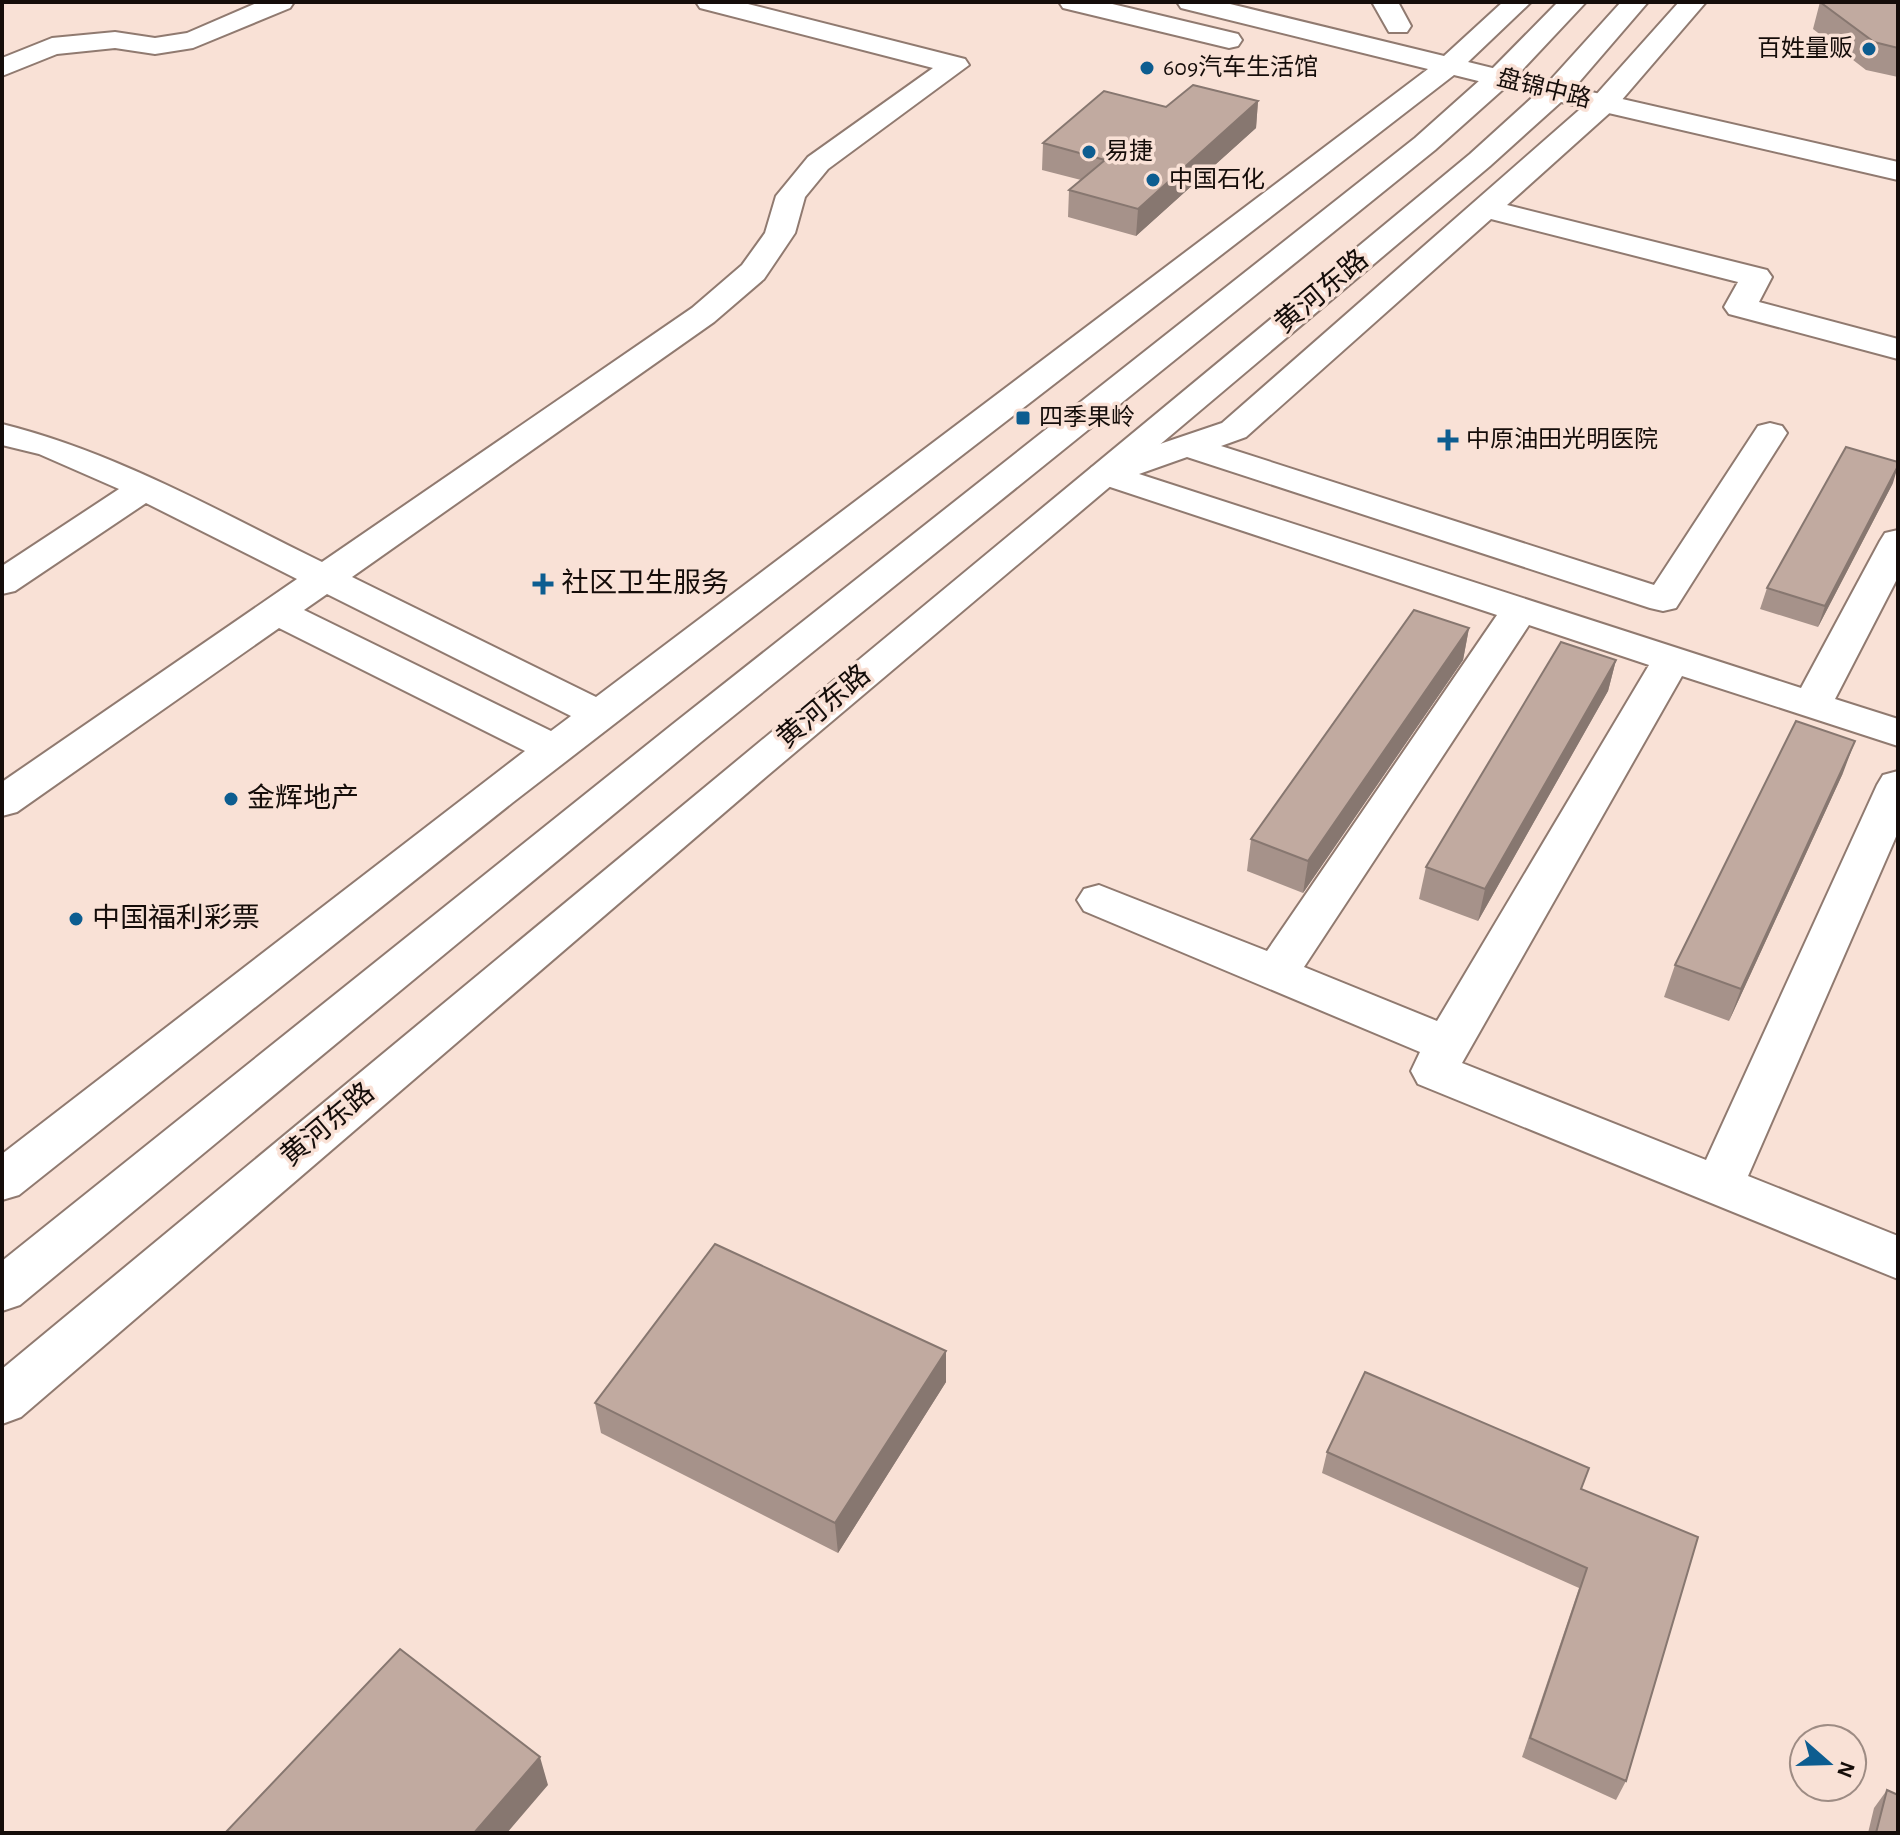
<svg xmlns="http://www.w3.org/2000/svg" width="1900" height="1835" font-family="'Alegreya Sans','Noto Sans SC',sans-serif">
	<rect width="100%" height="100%" fill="#f9e1d6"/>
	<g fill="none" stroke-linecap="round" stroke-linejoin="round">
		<defs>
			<path id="minor" d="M 259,2 L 294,2 L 290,8 L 193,48 L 155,54 L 115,48 L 57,54 L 2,76 L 2,58 L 52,38 L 115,32 L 155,38 L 187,33 Z
				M 696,2 L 740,2 L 965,59 L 969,65 L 828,169 L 805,197 L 795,233 L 764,279 L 714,322 L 352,577 L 596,697 L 1428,69 L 1181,8 L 1177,2 L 1222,2 L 1444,56 L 1503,2 L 1531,2 L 1468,62 L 1565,86 L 1569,92 L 1565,98 L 1555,100 L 1454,75 L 512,803 L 19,1195 L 2,1200 L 2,1154 L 525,751 L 279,628 L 17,812 L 2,816 L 2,782 L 297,579 L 146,503 L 15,591 L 2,594 L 2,566 L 119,489 L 39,454 L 2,445 L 2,424 C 115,452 218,511 322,562 L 692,308 L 742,265 L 765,233 L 776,196 L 808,157 L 933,68 L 700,8 ZM 327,594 L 571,716 L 551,731 L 304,610 Z
				M 1059,2 L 1104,2 L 1238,34 L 1242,40 L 1238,46 L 1229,48 L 1063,8 Z
				M 1372,2 L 1398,2 L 1411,26 L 1407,32 L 1389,32 Z
				M 1679,2 L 1706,2 L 1614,109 L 1507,205 L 1767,270 L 1772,277 L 1759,302 L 1898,339 L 1898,359 L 1729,314 L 1724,307 L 1738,282 L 1491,219 L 1246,437 L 1221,446 L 1654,585 L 1758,426 L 1770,423 L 1782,426 L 1787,433 L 1676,608 L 1663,611 L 1650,608 L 1187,457 L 1139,474 L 1801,688 L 1880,541 L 1885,533 L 1898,530 L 1898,577 L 1835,699 L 1898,719 L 1898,746 L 1682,676 L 1462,1063 L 1706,1160 L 1877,785 L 1883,775 L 1898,771 L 1898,832 L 1748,1176 L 1898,1236 L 1898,1279 L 1418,1084 L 1411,1071 L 1420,1052 L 1084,911 L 1077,900 L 1084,889 L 1099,885 L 1267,951 L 1497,615 L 1092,481 L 1086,474 L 1092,467 L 1222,423 L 1594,97 ZM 1529,625 L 1649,665 L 1437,1021 L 1304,967 Z"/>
			<path id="major" d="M 1558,2 L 1586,2 L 1509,84 L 1435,150 L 701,742 L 20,1305 L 2,1311 L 2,1261 L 673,724 L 1415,138 L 1489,72 Z
				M 1621,2 L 1648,2 L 1574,88 L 1898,162 L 1898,180 L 1561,102 L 1490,166 L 767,776 L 21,1417 L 2,1424 L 2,1369 L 1470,154 L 1545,86 Z"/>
		</defs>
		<use href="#minor" stroke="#907a70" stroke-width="4"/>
		<use href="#major" stroke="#907a70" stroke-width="4"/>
		<use href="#minor" fill="#fff" fill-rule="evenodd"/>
		<use href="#major" fill="#fff" fill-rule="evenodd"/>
	</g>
	<path fill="#a6928a" d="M 1820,2 L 1898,2 L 1898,77 L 1866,70 L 1813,29 Z
		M 1258,101 L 1256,128 L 1136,236 L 1068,217 L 1069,190 L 1081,180 L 1042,170 L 1043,143 L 1166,107 Z
		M 1893,483 L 1818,627 L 1760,609 L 1767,588 Z
		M 1469,628 L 1463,660 L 1303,893 L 1247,871 L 1251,839 Z
		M 1616,660 L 1608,691 L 1478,921 L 1419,899 L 1426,867 Z
		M 1843,773 L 1729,1021 L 1664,997 L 1675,965 Z
		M 946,1351 L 946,1382 L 838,1553 L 601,1433 L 595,1403 Z
		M 1327,1452 L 1581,1489 L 1626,1781 L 1616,1800 L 1522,1757 L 1579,1588 L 1322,1473 Z
		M 1887,1790 L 1898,1833 L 1868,1833 L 1874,1808 Z"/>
	<path fill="#877770" d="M 1258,101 L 1256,128 L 1136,236 L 1138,209 Z
		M 1898,466 L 1893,483 L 1818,627 L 1825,606 Z
		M 1469,628 L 1463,660 L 1303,893 L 1308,861 Z
		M 1616,660 L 1608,691 L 1478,921 L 1485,889 Z
		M 1855,741 L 1843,773 L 1729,1021 L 1741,989 Z
		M 946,1351 L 946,1382 L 838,1553 L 835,1523 Z
		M 540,1757 L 548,1785 L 507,1833 L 474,1833 Z"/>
	<path fill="#c1aaa0" stroke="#877770" stroke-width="2" d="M 1820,2 L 1898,2 L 1898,48 L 1874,42 Z
		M 1193,85 L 1258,101 L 1138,209 L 1069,190 L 1105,160 L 1043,143 L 1104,91 L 1166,107 Z
		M 1846,447 L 1898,462 L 1898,466 L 1825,606 L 1767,588 Z
		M 1414,610 L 1469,628 L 1308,861 L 1251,839 Z
		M 1561,642 L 1616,660 L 1485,889 L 1426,867 Z
		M 1796,721 L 1855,741 L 1741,989 L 1675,965 Z
		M 715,1244 L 946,1351 L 835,1523 L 595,1403 Z
		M 1365,1372 L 1589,1468 L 1581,1489 L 1698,1537 L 1626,1781 L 1530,1738 L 1587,1568 L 1327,1452 Z
		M 400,1649 L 540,1757 L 474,1833 L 225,1833 Z
		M 1887,1790 L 1898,1795 L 1898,1833 L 1876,1833 Z"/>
	<g fill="#0d5d90" stroke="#f9e1d6" stroke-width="3">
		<circle cx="1869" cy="49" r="8"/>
		<circle cx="1147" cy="68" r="8"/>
		<circle cx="1089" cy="152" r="8"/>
		<circle cx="1153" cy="180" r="8"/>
		<rect x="1015" y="410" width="16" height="16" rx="4"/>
		<path d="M1444 428h8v8h8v8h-8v8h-8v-8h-8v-8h8z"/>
		<path d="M539 572h8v8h8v8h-8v8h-8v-8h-8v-8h8z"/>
		<circle cx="231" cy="799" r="8"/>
		<circle cx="76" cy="919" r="8"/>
	</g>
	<g text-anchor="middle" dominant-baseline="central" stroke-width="7" stroke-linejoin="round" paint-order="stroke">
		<g font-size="24" fill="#150d0a" stroke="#f9e1d6" text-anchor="start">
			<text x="1853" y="49" text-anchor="end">百姓量贩</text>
			<text x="1163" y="68">609汽车生活馆</text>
			<text x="1105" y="152">易捷</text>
			<text x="1169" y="180">中国石化</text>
			<text x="1039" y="418">四季果岭</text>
			<text x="1466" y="440">中原油田光明医院</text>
		</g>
		<g font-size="24" fill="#150d0a" stroke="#f9e1d6">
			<text transform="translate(1544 89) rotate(14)">盘锦中路</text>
		</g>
		<g font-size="28" fill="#150d0a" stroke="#f9e1d6">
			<text transform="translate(1322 292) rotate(-40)">黄河东路</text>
			<text transform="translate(824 707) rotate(-40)">黄河东路</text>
			<text transform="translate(328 1125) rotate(-40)">黄河东路</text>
		</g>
		<g font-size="28" fill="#150d0a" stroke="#f9e1d6" text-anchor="start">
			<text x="561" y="584">社区卫生服务</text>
			<text x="247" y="799">金辉地产</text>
			<text x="92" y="919">中国福利彩票</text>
		</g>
	</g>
	<rect width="1900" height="1835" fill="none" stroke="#150d0a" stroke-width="8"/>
	<g transform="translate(1828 1763) rotate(110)"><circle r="38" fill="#f9e1d6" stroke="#9e8c84" stroke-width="2"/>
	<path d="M0-6L14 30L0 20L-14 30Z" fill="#0d5d90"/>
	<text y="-12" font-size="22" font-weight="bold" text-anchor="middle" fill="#150d0a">N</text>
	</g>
</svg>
